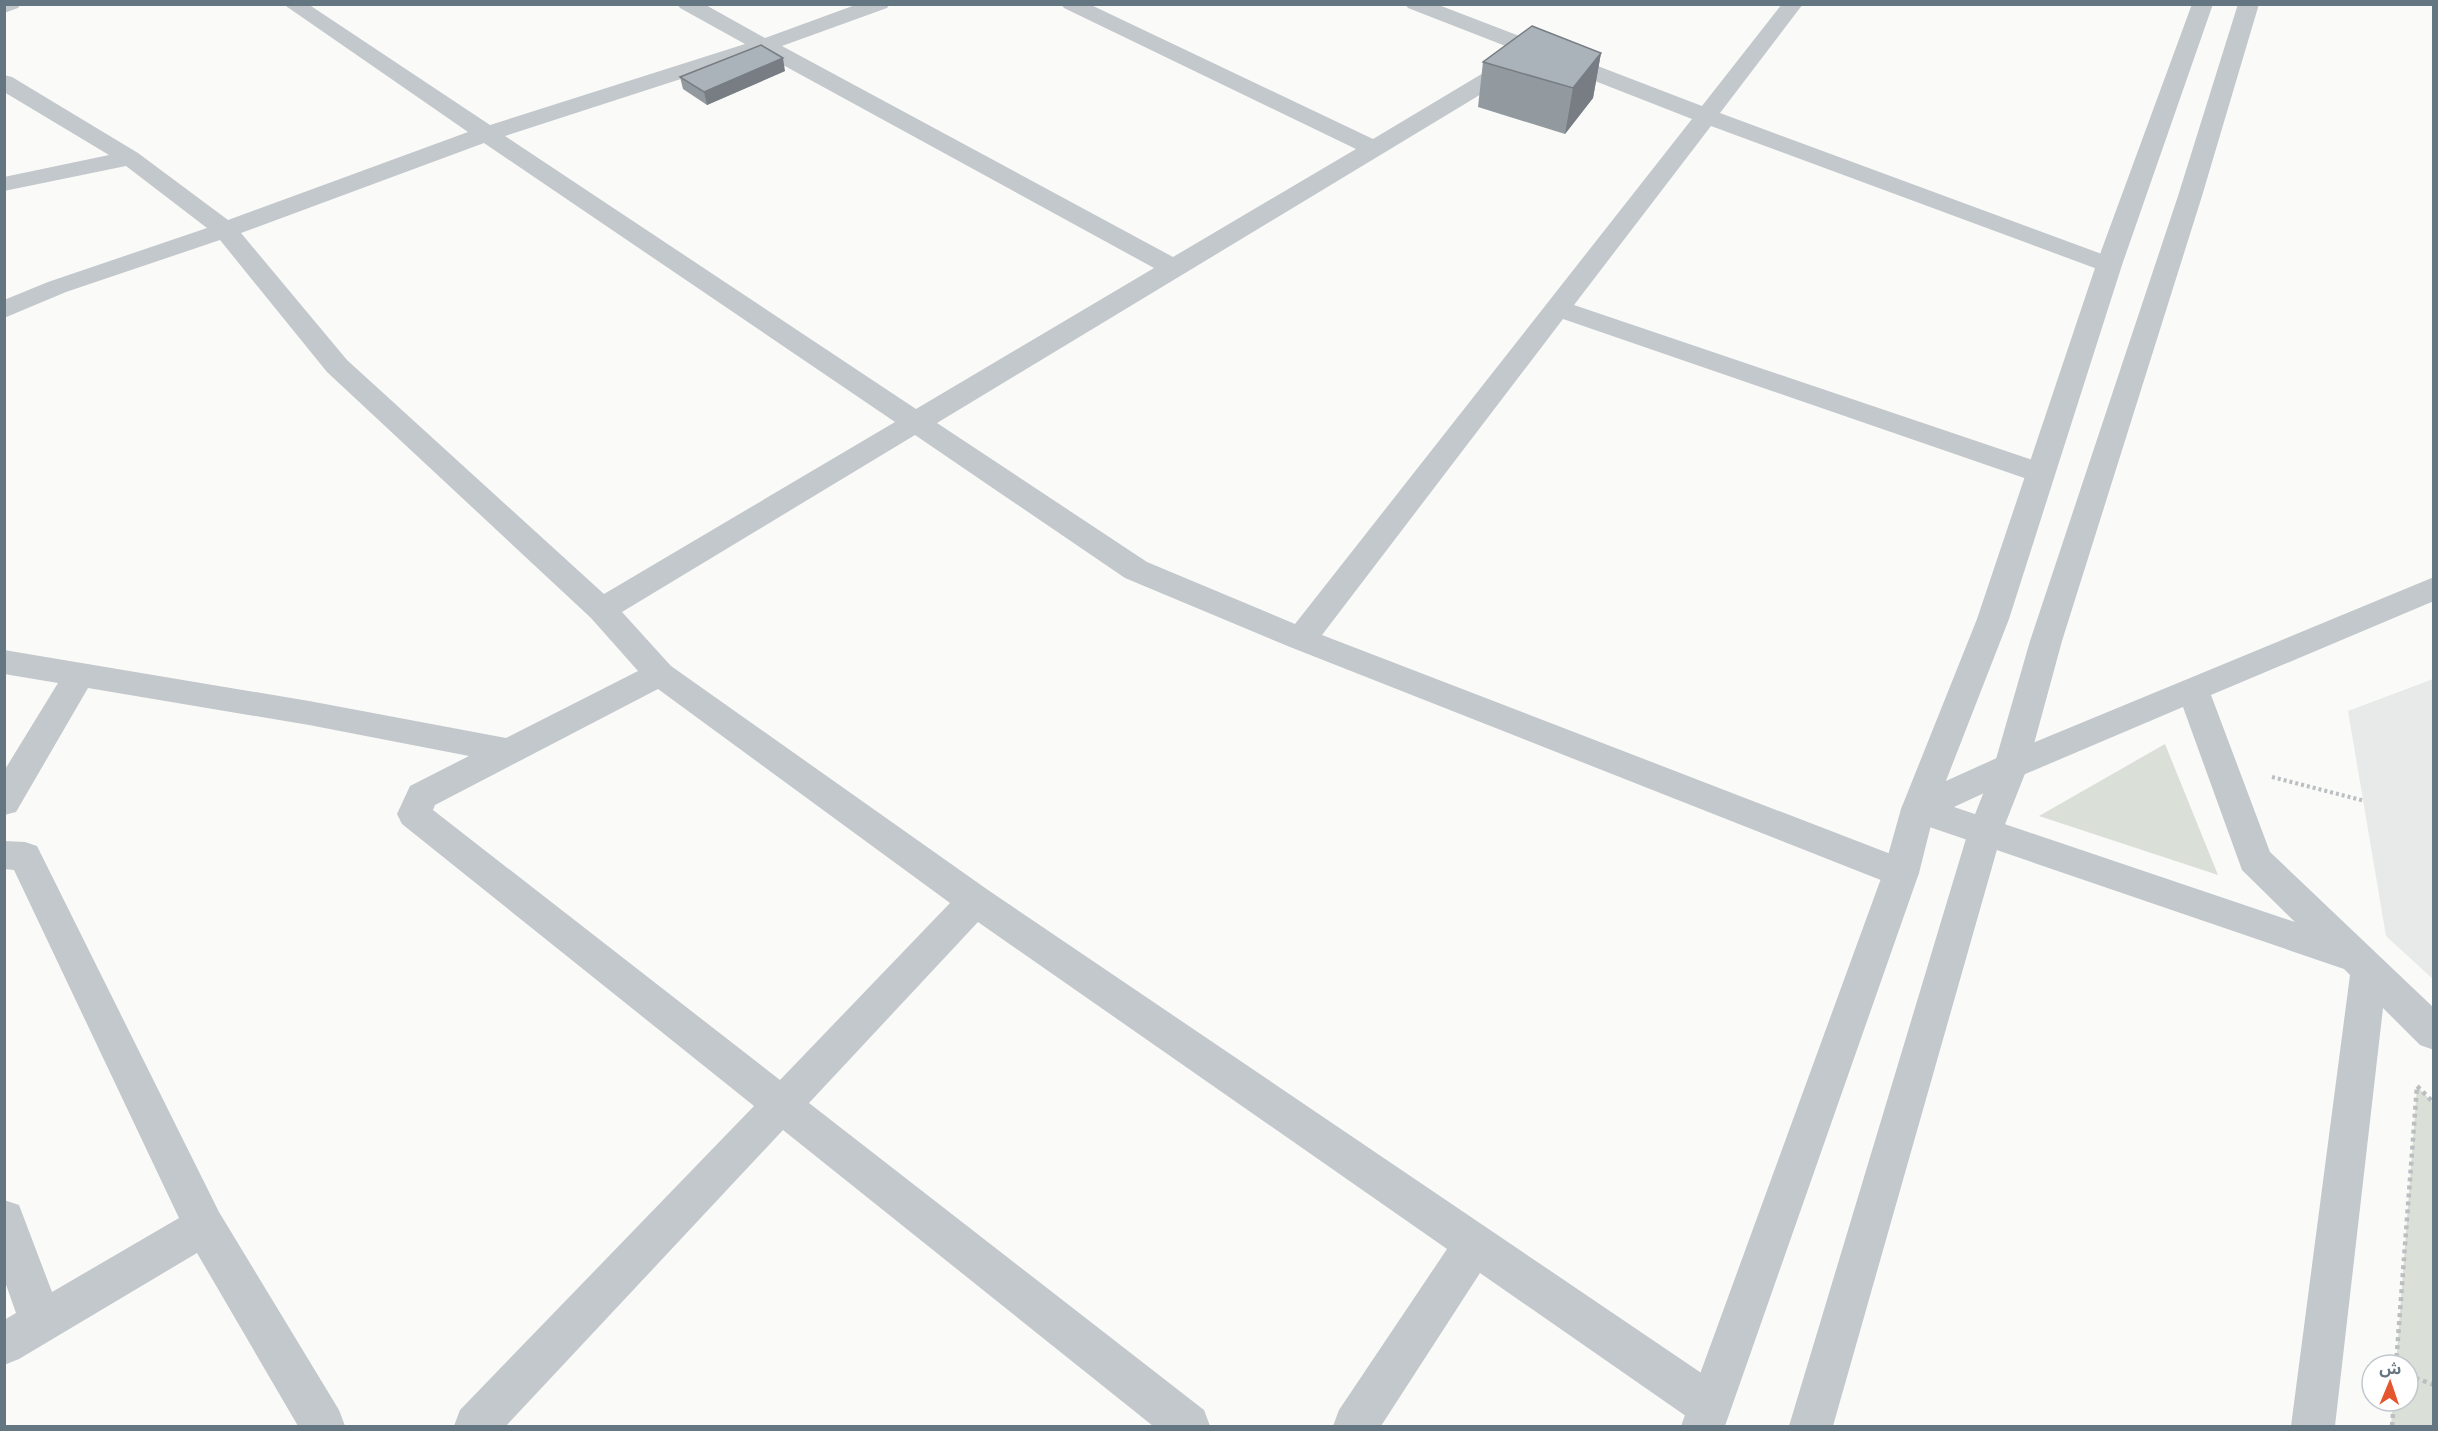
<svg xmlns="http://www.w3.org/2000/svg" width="2438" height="1431" font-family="Roboto,'Noto Sans Arabic',sans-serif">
	<rect width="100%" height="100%" fill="#fafaf8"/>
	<path fill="#e8e9e9" d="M 2433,679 L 2433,979 L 2386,936 L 2348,711 Z"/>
	<path fill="#dadfd7" d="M 2165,744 L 2218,875 L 2039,816 Z
		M 2417,1086 L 2433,1103 L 2433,1426 L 2391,1426 L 2393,1401 L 2408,1401 L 2408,1365 L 2396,1365 Z"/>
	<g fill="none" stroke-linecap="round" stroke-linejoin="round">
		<path stroke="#bbbfc2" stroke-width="4" stroke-dasharray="3 3" stroke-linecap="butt" d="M 2272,777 L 2365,801"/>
		<path stroke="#bbbfc2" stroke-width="4.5" stroke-dasharray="4 4" stroke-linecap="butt" d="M 2396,1365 L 2417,1086 L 2434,1103
			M 2408,1375 L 2434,1385
			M 2392,1426 L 2394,1401"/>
		<path fill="#c3c8cc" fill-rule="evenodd" d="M 4,4 L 21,4 L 18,8 L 4,13 Z
			M 283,4 L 308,4 L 490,125 L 745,44 L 680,8 L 677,4 L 704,4 L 765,38 L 858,4 L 890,4 L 887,8 L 782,46 L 1173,257 L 1356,149 L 1064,8 L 1061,4 L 1089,4 L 1373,139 L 1510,57 L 1518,55 L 1526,57 L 1529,62 L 1526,67 L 937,423 L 1147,562 L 1295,624 L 1692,119 L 1408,8 L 1405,4 L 1436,4 L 1702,106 L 1782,4 L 1803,4 L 1720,113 L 2118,260 L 2122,265 L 2118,270 L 2109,273 L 2100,270 L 1711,126 L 1574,305 L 2050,466 L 2054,473 L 2050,480 L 2040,483 L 2030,480 L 1563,319 L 1322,635 L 1914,863 L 1919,873 L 1914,883 L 1901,888 L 1290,647 L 1125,578 L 915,435 L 622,612 L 671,666 L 988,890 L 1725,1389 L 1731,1405 L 1725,1421 L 1711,1426 L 1693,1421 L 1480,1273 L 1381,1426 L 1333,1426 L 1339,1410 L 1447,1249 L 978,922 L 809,1103 L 1204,1410 L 1210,1426 L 1153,1426 L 783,1130 L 506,1426 L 454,1426 L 460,1410 L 754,1106 L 402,824 L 397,814 L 410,786 L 469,756 L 309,725 L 88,688 L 16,812 L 4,815 L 4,771 L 58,683 L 4,674 L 4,650 L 309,701 L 506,738 L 638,671 L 591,618 L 327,372 L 220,240 L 66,292 L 4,318 L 4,300 L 48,282 L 207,228 L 126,166 L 4,191 L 4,177 L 109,155 L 4,92 L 4,75 L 12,77 L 138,153 L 228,220 L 468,132 ZM 761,53 L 1154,268 L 916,409 L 505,136 ZM 484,143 L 895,422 L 604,594 L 347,360 L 241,233 ZM 658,689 L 950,903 L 780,1080 L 433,810 L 435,805 Z
			M 2434,577 L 2434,601 L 2211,695 L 2270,852 L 2434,1008 L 2434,1050 L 2420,1045 L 2383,1008 L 2335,1426 L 2291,1426 L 2350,975 L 2344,969 L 1906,819 L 1901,809 L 1906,799 L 1999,757 ZM 2183,707 L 2242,870 L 2295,922 L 1954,807 L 2023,775 Z
			M 4,841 L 25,842 L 37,846 L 219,1212 L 339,1410 L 345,1426 L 298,1426 L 197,1253 L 19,1359 L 4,1365 L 4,1320 L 16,1313 L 4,1279 L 4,1200 L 19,1205 L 52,1292 L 179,1218 L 14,870 L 4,869 Z"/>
		<path fill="#c3c8cc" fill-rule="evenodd" d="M 2192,4 L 2213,4 L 2122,265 L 2009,619 L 1935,809 L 1919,873 L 1725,1426 L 1681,1426 L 1883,873 L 1901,809 L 1977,619 L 2096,265 Z
			M 2238,4 L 2259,4 L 2202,196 L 2062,641 L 2028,766 L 2002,832 L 1833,1426 L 1789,1426 L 1968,832 L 1994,766 L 2030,641 L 2178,196 Z"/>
	</g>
	<path fill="#929a9f" d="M 1601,53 L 1593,98 L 1565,134 L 1478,107 L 1483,62 Z
		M 785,71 L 707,105 L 683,89 L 680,77 Z"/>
	<path fill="#777d82" d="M 1601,53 L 1593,98 L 1565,134 L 1573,88 Z
		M 783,58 L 785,71 L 707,105 L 704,92 Z"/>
	<path fill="#aab3b9" stroke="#777d82" stroke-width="1.5" d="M 1532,26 L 1601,53 L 1573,88 L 1483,62 Z
		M 761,45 L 783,58 L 704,92 L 680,77 Z"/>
	<rect width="2438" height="1431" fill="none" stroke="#657683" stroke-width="12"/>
	<g transform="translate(2390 1383) rotate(2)"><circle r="28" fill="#ffffff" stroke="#c1c8cd" stroke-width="1.5"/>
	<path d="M0-4.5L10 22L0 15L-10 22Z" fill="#e4572e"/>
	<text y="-9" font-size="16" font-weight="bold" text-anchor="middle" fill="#657683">ش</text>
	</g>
</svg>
